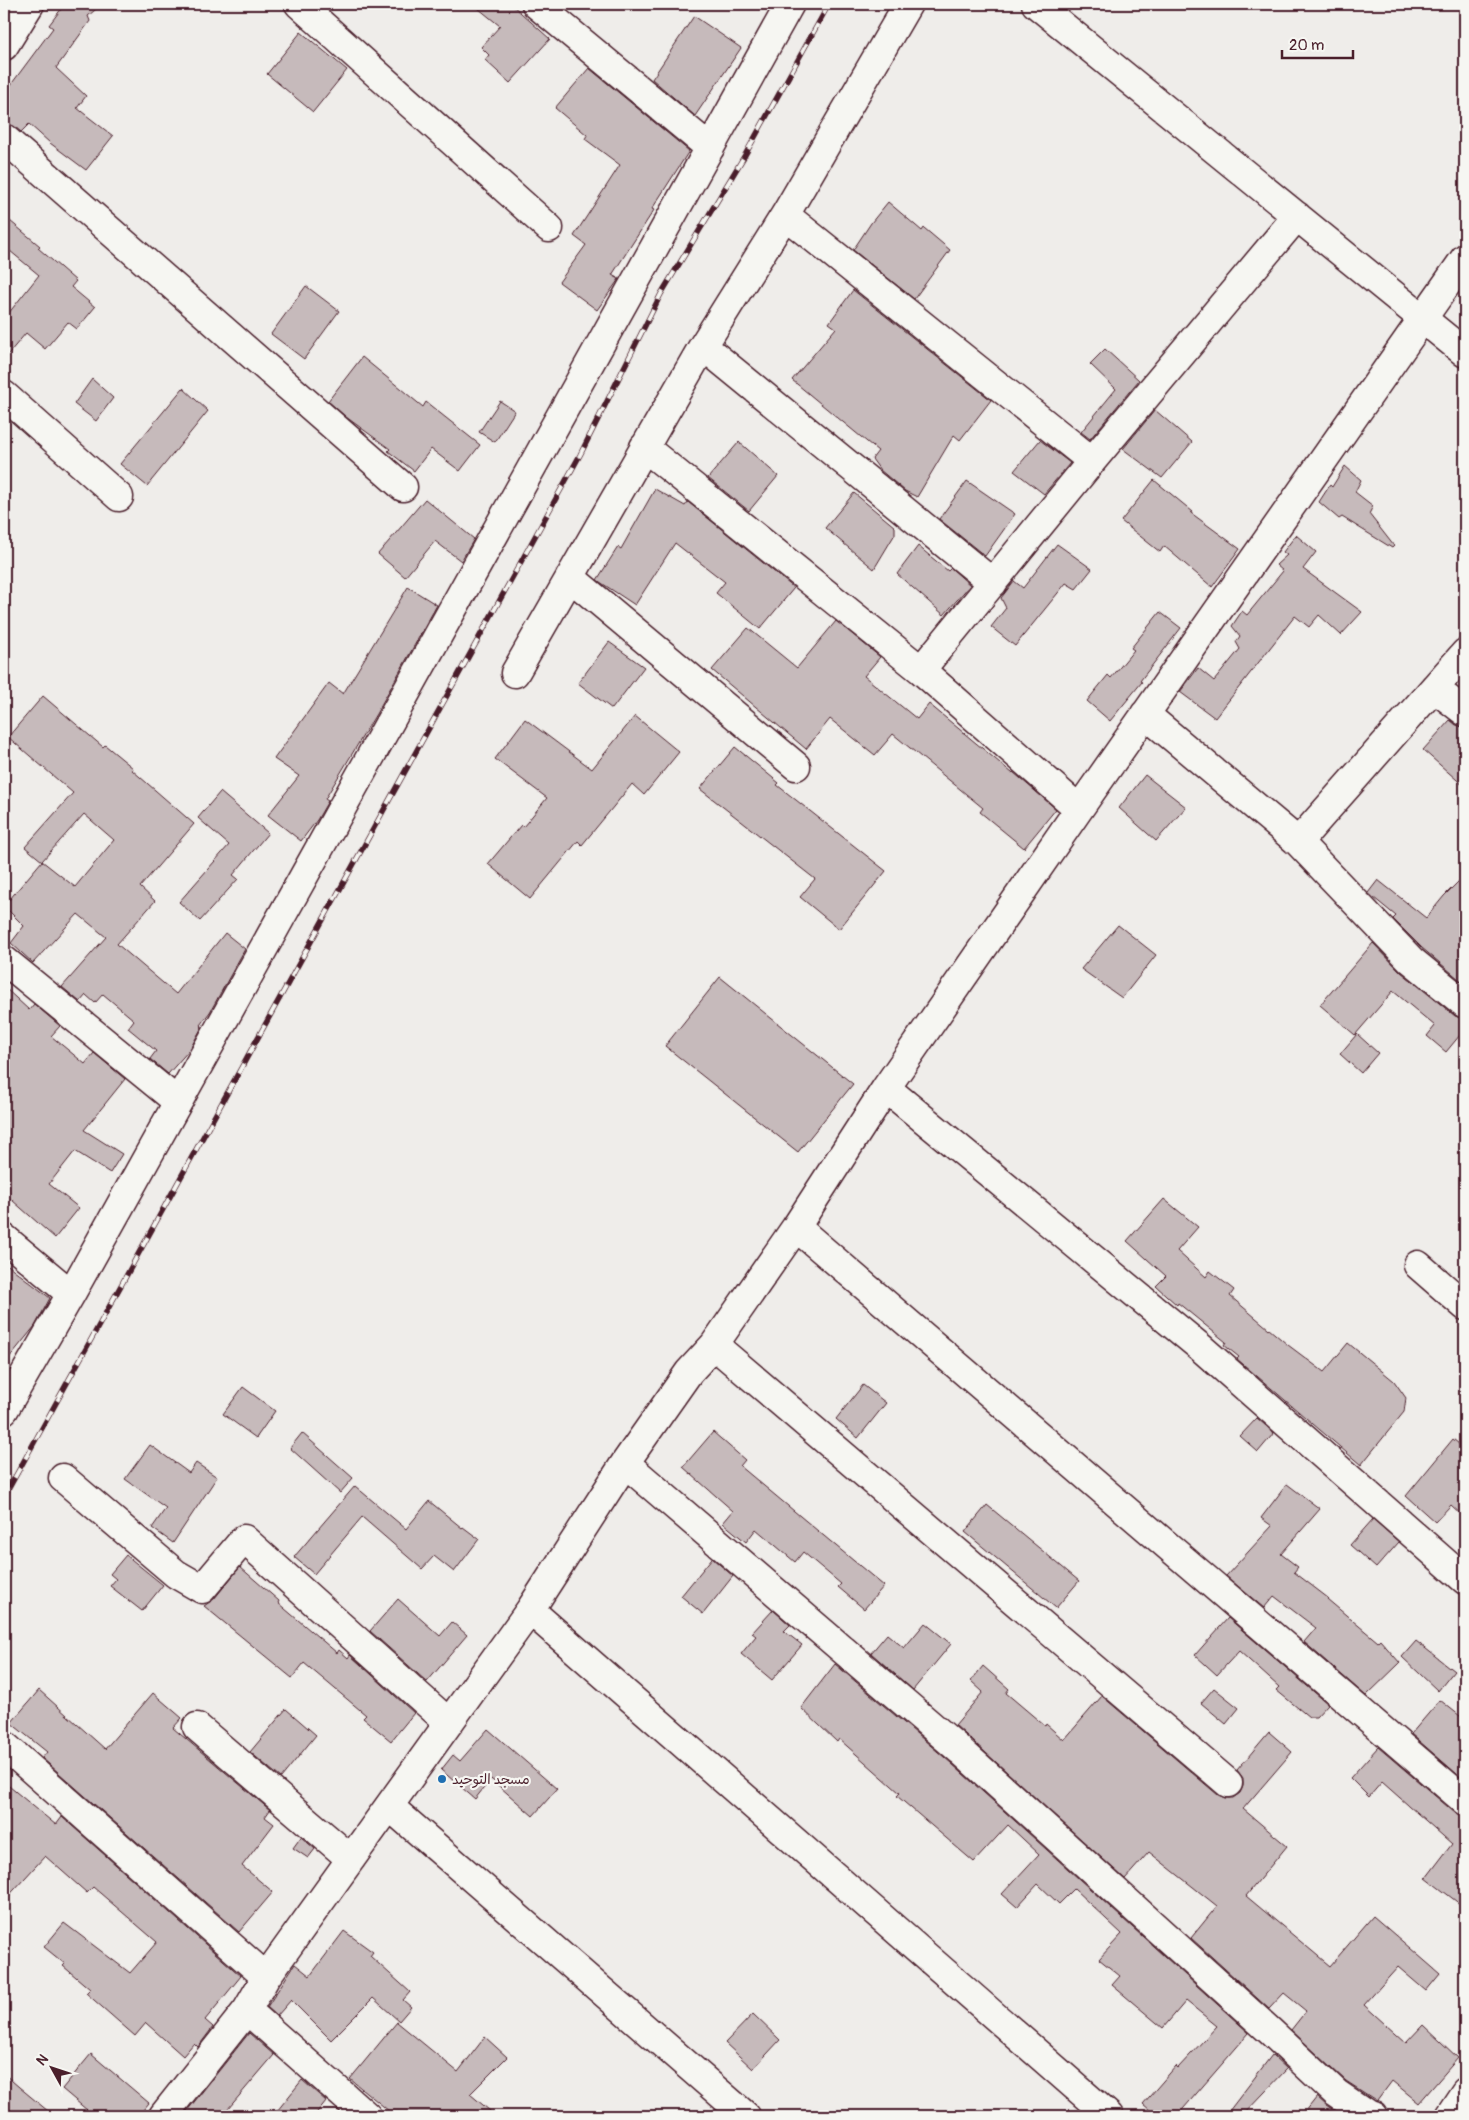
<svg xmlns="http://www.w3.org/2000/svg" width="1469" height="2120" font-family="Pangolin,'Playpen Sans Arabic',sans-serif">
	<rect width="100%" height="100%" fill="#efedea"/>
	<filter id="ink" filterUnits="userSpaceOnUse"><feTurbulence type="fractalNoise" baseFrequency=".02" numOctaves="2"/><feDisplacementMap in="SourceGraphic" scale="10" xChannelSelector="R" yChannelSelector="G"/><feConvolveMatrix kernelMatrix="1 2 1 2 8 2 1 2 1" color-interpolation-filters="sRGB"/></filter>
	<g filter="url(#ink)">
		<path fill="#c6babb" stroke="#4a1f2b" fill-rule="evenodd" d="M 65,4 L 102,4 L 88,16 L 90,21 L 56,68 L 86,96 L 77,108 L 113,136 L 86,170 L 50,143 L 29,124 L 21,132 L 14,126 L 4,123 L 4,94 L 53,28 L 49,25 Z
			M 473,4 L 511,4 L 550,39 L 510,83 L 485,60 L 489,55 L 481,47 L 500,26 Z
			M 694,16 L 741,48 L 695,116 L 652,79 Z
			M 301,32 L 347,70 L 313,112 L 267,74 Z
			M 589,68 L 689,151 L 652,209 L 654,210 L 612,275 L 619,279 L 597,310 L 559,282 L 586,245 L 574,236 L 620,165 L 585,139 L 587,135 L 555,108 Z
			M 888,202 L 922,231 L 924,228 L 950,250 L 914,299 L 853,250 L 871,223 Z
			M 4,216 L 40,246 L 38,248 L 76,281 L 71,287 L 95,307 L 77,329 L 68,322 L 45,349 L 26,333 L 4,359 L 4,319 L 39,275 L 4,246 Z
			M 306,286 L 339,311 L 304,359 L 271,334 Z
			M 853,290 L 991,400 L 960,440 L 954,435 L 917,497 L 905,491 L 880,470 L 872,459 L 878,451 L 792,380 L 836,328 L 829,323 Z
			M 1105,349 L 1139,380 L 1090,439 L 1081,432 L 1116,389 L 1090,364 Z
			M 362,357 L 423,407 L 426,402 L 480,445 L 460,471 L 431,449 L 414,471 L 388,451 L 390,449 L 346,417 L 328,401 Z
			M 92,379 L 113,398 L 96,421 L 74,404 Z
			M 183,388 L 208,411 L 147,486 L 120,464 Z
			M 500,401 L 515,411 L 495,442 L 479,432 Z
			M 1155,410 L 1192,442 L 1162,478 L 1123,449 Z
			M 1040,440 L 1070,463 L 1044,494 L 1014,471 Z
			M 739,442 L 778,476 L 749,511 L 708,478 Z
			M 1345,466 L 1361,480 L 1355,492 L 1373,506 L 1369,514 L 1394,546 L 1392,548 L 1342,517 L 1339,519 L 1319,502 L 1330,485 L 1332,487 Z
			M 1154,480 L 1193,512 L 1191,513 L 1240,549 L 1212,587 L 1164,546 L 1160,552 L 1121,521 Z
			M 967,481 L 1015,514 L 985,556 L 939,519 Z
			M 655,489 L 685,506 L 688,502 L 794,588 L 760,629 L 716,593 L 725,582 L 675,543 L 635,605 L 597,580 L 618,547 L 621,549 Z
			M 854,493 L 895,527 L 895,534 L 874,569 L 825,528 Z
			M 425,499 L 474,539 L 461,561 L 435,541 L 405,577 L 378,554 Z
			M 1296,535 L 1316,552 L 1303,569 L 1362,612 L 1341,635 L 1319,615 L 1309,627 L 1295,616 L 1215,718 L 1180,692 L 1198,668 L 1214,681 L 1240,649 L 1236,642 L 1240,636 L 1232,626 L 1242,611 L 1247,615 L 1283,571 L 1276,565 L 1287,555 L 1283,552 Z
			M 1057,544 L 1092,569 L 1076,589 L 1066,583 L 1015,646 L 991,627 L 1006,608 L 1001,598 L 1014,581 L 1023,588 Z
			M 918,546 L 948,571 L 951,568 L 970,585 L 944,615 L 897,574 Z
			M 408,587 L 437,605 L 376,714 L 325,799 L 328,801 L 317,820 L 301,841 L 268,815 L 299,776 L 274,759 L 329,683 L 343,694 Z
			M 1160,612 L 1181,628 L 1140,681 L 1142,682 L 1110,721 L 1087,701 L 1108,675 L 1111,678 L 1134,650 L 1131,648 Z
			M 836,621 L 880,657 L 864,676 L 917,719 L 929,704 L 1012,773 L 1013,772 L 1056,809 L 1024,848 L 980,812 L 983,808 L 893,734 L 875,755 L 830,719 L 806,749 L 712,670 L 748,628 L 797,668 Z
			M 609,642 L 644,667 L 612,709 L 578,683 Z
			M 43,696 L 103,747 L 105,745 L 133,768 L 132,770 L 194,824 L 140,887 L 155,901 L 117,944 L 176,994 L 225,933 L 245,949 L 210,1012 L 200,1025 L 202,1027 L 190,1049 L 168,1074 L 150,1059 L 156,1051 L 128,1028 L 134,1020 L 103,994 L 95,1003 L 86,995 L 80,1002 L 62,987 L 106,937 L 78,914 L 33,963 L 11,943 L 24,926 L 4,906 L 42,861 L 25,847 L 73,793 L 8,737 ZM 84,814 L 114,840 L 75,887 L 42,861 Z
			M 635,716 L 679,752 L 644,795 L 632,784 L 582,845 L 578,841 L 530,899 L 488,864 L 521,825 L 523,827 L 547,798 L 495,759 L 525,719 L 592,769 Z
			M 1450,720 L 1456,725 L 1465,727 L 1465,787 L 1423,750 Z
			M 735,747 L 779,783 L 777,785 L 886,871 L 839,929 L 800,897 L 815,879 L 700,789 Z
			M 1145,775 L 1186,807 L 1156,841 L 1119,808 Z
			M 220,792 L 268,833 L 233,875 L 238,879 L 200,921 L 179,902 L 229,845 L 198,818 Z
			M 1465,875 L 1465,984 L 1422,948 L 1393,919 L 1396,916 L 1368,893 L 1378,880 L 1426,918 L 1444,896 Z
			M 1118,925 L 1156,955 L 1122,998 L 1081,969 Z
			M 1373,943 L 1401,972 L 1455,1016 L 1465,1019 L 1465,1029 L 1446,1052 L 1427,1036 L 1435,1026 L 1393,991 L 1355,1035 L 1320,1005 Z
			M 720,977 L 853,1084 L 798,1152 L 665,1046 Z
			M 4,987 L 29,1010 L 34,1004 L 60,1026 L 51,1036 L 85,1064 L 94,1053 L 125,1079 L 84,1130 L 122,1154 L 110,1173 L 75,1151 L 49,1184 L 79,1208 L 55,1238 L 4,1193 Z
			M 1357,1034 L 1378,1053 L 1361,1073 L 1340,1054 Z
			M 1164,1199 L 1198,1227 L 1177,1251 L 1206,1277 L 1210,1271 L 1234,1290 L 1230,1296 L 1288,1345 L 1324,1372 L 1348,1343 L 1394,1381 L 1406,1398 L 1404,1412 L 1361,1465 L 1237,1359 L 1239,1357 L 1224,1345 L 1226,1342 L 1178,1303 L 1177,1305 L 1156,1286 L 1166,1276 L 1127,1241 Z
			M 4,1262 L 50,1298 L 35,1326 L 4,1364 Z
			M 863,1385 L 886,1403 L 858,1438 L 836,1419 Z
			M 243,1387 L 275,1411 L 256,1438 L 223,1414 Z
			M 1257,1418 L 1274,1433 L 1258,1452 L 1240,1436 Z
			M 713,1432 L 745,1460 L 740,1466 L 884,1586 L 864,1609 L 838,1587 L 841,1584 L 803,1552 L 795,1562 L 756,1529 L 746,1542 L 723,1523 L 733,1511 L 683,1467 Z
			M 302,1433 L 353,1478 L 340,1493 L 290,1448 Z
			M 1453,1439 L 1465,1449 L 1465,1518 L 1451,1505 L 1435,1522 L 1406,1496 Z
			M 150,1445 L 189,1473 L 196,1463 L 217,1477 L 173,1543 L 152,1528 L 166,1508 L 125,1479 Z
			M 1287,1484 L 1320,1509 L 1281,1554 L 1298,1567 L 1294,1572 L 1328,1598 L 1327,1599 L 1378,1642 L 1380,1640 L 1400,1663 L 1366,1696 L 1304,1642 L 1316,1628 L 1274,1596 L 1264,1608 L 1226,1576 L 1272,1526 L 1261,1518 Z
			M 355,1486 L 406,1529 L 429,1501 L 462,1528 L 463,1527 L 479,1539 L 454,1572 L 434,1556 L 422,1569 L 362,1517 L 314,1574 L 294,1557 Z
			M 987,1505 L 1079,1581 L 1056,1608 L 965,1532 Z
			M 1373,1519 L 1399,1542 L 1376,1568 L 1350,1545 Z
			M 126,1555 L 163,1585 L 142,1611 L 110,1586 L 116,1579 L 110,1574 Z
			M 712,1558 L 733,1576 L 703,1614 L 681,1596 Z
			M 240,1567 L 279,1601 L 278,1603 L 337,1653 L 339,1650 L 348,1658 L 350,1655 L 414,1713 L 391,1741 L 363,1718 L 366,1715 L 304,1663 L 292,1678 L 204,1606 L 214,1599 Z
			M 398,1599 L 440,1636 L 452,1622 L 467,1635 L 427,1682 L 370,1631 Z
			M 773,1610 L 790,1625 L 784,1631 L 802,1645 L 772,1680 L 741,1654 L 756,1636 L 752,1633 Z
			M 1228,1618 L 1328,1704 L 1316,1717 L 1309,1717 L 1276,1690 L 1279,1687 L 1239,1651 L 1217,1675 L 1195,1655 Z
			M 925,1623 L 951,1644 L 913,1690 L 871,1653 L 887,1634 L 904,1648 Z
			M 1416,1641 L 1454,1671 L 1438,1691 L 1402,1657 Z
			M 835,1664 L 951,1763 L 1249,2033 L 1177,2116 L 1157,2116 L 1143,2104 L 1176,2066 L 1178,2068 L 1217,2026 L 1186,2001 L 1163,2028 L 1112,1985 L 1120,1976 L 1099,1959 L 1122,1934 L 1074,1889 L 1059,1904 L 1038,1884 L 1017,1907 L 1002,1894 L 1039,1854 L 1008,1825 L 974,1862 L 897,1796 L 900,1793 L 839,1739 L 837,1742 L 801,1708 Z
			M 983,1666 L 1009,1689 L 1006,1693 L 1045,1726 L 1046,1724 L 1064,1740 L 1102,1696 L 1218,1795 L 1225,1798 L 1233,1798 L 1240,1793 L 1243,1786 L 1243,1778 L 1237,1770 L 1269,1732 L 1292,1752 L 1243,1809 L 1287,1846 L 1246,1896 L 1330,1966 L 1373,1916 L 1440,1974 L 1426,1991 L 1398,1967 L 1364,2005 L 1406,2043 L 1423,2025 L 1458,2058 L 1419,2103 L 1392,2081 L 1377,2101 L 1346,2081 L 1291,2030 L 1306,2011 L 1284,1993 L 1269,2009 L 1191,1938 L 1217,1906 L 1149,1852 L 1125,1879 L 955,1725 L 983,1692 L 971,1681 Z
			M 1214,1688 L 1239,1708 L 1226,1724 L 1201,1703 Z
			M 39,1690 L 105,1749 L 153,1693 L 182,1718 L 173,1728 L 270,1810 L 265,1817 L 274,1824 L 242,1866 L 273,1892 L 239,1932 L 42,1758 L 47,1752 L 11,1723 Z
			M 1440,1700 L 1465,1720 L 1465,1781 L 1411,1734 Z
			M 286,1709 L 316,1735 L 281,1778 L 250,1752 Z
			M 488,1729 L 557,1789 L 533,1816 L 491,1779 L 475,1799 L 441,1770 L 453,1755 L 460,1761 Z
			M 1378,1747 L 1455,1813 L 1465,1816 L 1465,1908 L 1426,1878 L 1452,1844 L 1382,1782 L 1369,1797 L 1350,1778 Z
			M 4,1782 L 56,1825 L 62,1817 L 241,1976 L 205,2020 L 213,2027 L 198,2047 L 194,2043 L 183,2056 L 146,2023 L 135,2036 L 86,1993 L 90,1989 L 63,1966 L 65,1964 L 44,1947 L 64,1923 L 130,1973 L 157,1942 L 93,1887 L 87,1893 L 45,1856 L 4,1901 Z
			M 301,1837 L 315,1849 L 308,1858 L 293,1848 Z
			M 344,1931 L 373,1952 L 370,1956 L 410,1992 L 403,2000 L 411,2007 L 399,2021 L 373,1998 L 331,2040 L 291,2000 L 277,2016 L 267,2007 L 295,1964 L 310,1976 Z
			M 753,2014 L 780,2040 L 753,2069 L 725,2043 Z
			M 397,2022 L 458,2072 L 485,2037 L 507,2057 L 470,2094 L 496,2116 L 395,2116 L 350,2079 Z
			M 249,2033 L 274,2055 L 222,2116 L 183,2116 Z
			M 91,2054 L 149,2103 L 138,2116 L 94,2116 L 62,2089 Z
			M 1272,2055 L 1287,2069 L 1242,2116 L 1235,2116 L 1229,2111 Z
			M 4,2074 L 19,2087 L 54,2116 L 4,2116 Z
			M 302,2080 L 326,2101 L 314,2116 L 273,2116 Z
			M 1317,2097 L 1327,2106 L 1342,2116 L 1302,2116 Z"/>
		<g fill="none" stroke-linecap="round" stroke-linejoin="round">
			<defs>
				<path id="minor" d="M 299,4 L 549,228
					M 536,4 L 710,148
					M 1036,4 L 1465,353
					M 4,46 L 30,4
					M 4,138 L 403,487
					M 785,215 L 1092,461
					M 703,346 L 993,583
					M 4,395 L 119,497
					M 644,447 L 921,670 L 1079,809
					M 570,577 L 796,766
					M 921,670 L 1092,461 L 1297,216
					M 515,673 L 703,346 L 785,215 L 908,4
					M 1434,688 L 1465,712
					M 1145,714 L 1298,842 L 1411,960 L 1465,1004
					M 1298,842 L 1465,653
					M 4,960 L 178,1102
					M 886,1088 L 1200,1347 L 1465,1580
					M 796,1227 L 1465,1801
					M 4,1238 L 71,1294
					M 1418,1265 L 1465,1306
					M 714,1345 L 1228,1783
					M 4,1410 L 71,1294 L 790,4
					M 625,1463 L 961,1751 L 1270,2031 L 1336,2093 L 1367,2114 L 1373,2116
					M 63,1478 L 176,1574 L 202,1589 L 244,1539 L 449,1723
					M 530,1610 L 1109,2116
					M 197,1727 L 351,1859
					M 4,1745 L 266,1977
					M 389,1806 L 746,2116
					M 247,2010 L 367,2116
					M 163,2116 L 247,2010 L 266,1977 L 530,1610 L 625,1463 L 689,1372 L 714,1345 L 796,1227 L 886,1088 L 1079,809 L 1465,258
					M 1449,2116 L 1465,2092"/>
			</defs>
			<use href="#minor" stroke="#4a1f2b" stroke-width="31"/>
			<use href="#minor" stroke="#f6f6f2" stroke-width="28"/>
			<defs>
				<path id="rail" d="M 4,1497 L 580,455 L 661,294 L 745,155 L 829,4"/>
			</defs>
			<use href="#rail" stroke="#4a1f2b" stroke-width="5.5"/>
			<use href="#rail" stroke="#f6f6f2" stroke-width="4" stroke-dasharray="11" stroke-linecap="butt"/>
		</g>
	</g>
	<circle fill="#1f6fb2" stroke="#f6f6f2" stroke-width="2" cx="442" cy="1779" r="5"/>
	<g text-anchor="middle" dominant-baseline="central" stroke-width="4.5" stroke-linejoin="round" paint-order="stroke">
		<g font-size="14" fill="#4a1f2b" stroke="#f6f6f2" text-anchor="start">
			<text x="452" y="1779">مسجد التوحيد</text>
		</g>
	</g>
	<rect width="1469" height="2120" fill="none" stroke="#f6f6f2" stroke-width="20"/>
	<rect x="10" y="10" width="1449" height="2100" fill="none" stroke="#4a1f2b" stroke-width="2" filter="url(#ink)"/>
	<g transform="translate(52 2068) rotate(310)" stroke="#f6f6f2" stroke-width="4" paint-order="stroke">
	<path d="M0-4L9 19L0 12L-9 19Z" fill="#4a1f2b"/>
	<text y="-8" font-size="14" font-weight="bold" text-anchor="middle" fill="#4a1f2b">N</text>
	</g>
	<path d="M1282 50v8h71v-8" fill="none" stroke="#4a1f2b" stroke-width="2.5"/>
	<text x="1289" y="50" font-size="15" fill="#4a1f2b" stroke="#f6f6f2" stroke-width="4" paint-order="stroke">20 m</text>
</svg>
